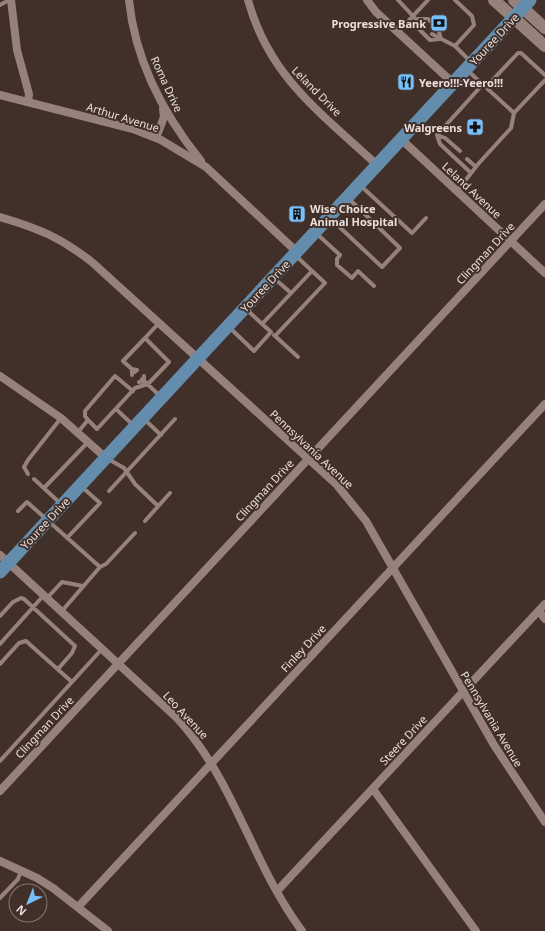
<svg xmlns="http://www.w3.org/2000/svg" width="545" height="931" font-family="'Noto Sans',sans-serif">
	<rect width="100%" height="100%" fill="#413029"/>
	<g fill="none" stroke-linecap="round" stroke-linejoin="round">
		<path stroke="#97827b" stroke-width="4" d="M 398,0 L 424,28
			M 455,0 L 472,16 L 474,25 L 455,46
			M 0,5 L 9,0
			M 418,19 L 419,29 L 430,40 L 440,39
			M 418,19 L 428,19 L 430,21
			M 438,28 L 441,39
			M 398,32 L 428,0
			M 432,34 L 455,46 L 470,61
			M 467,70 L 514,113
			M 486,87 L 518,53 L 521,53 L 545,75
			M 437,135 L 440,144 L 471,173
			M 460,151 L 445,138 L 437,135 L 483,84
			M 467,159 L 476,167
			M 361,186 L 412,233 L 426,218
			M 457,191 L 479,163 L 511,128 L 514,113 L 545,80
			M 331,219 L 382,267 L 400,248 L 349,199
			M 317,234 L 340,255 L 337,259 L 337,265 L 352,278 L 358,271 L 374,286
			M 275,279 L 291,293
			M 262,324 L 312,271
			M 230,328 L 254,351 L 271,332 L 247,310
			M 274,335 L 298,357
			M 275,336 L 325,283 L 295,255
			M 145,338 L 159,323
			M 132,375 L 132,369 L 137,370
			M 142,379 L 160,396
			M 139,382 L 144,381 L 144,376
			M 116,409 L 133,425
			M 144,419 L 161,435
			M 88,420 L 85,416 L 85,411 L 115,376 L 133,391
			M 78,432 L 88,420 L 97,429 L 135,388 L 148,384 L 169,362 L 145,338 L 123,361 L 135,372
			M 108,459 L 124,468 L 135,484 L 158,506
			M 28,474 L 24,467 L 28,460 L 61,418
			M 34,479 L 60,503
			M 44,488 L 88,442
			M 109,491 L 175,419
			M 18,511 L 27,502 L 100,567 L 62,611
			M 145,521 L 170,493
			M 67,538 L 100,503 L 82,487
			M 100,567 L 106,564 L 135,533
			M 47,598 L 62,582 L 83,586
			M 0,616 L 13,602 L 21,598 L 24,599 L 75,646 L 72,653 L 58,669
			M 0,644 L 44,595
			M 0,664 L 19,643 L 26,641 L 72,682
			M 0,761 L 102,649
			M 0,898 L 18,879 L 21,871"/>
		<path stroke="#97827b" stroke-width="8" d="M 11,0 L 17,50 L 29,94 L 28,102
			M 129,0 C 135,60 164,115 201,161
			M 248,0 C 269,77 321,113 377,165
			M 367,0 L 376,12 L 453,83
			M 0,95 L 133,129 L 161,140 L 206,167 L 297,252
			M 156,138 L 164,117 L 163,109
			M 401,139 L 545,273
			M 0,217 C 38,228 62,238 93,263 L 336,484 L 366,521 L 494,745 L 545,822
			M 0,376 L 61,418 L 106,458
			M 0,555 L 177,718 C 235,781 252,864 302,931
			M 539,611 L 545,619
			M 373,789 L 476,931
			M 0,791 L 545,204
			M 0,861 L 37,878 L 53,888 L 108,931
			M 277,891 L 545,604
			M 78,907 L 545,404"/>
		<path stroke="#97827b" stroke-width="12" d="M 494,0 L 545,46
			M 514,0 L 545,28"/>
		<path stroke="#648dad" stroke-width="13" d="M 0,572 L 530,0"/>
	</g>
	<defs>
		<symbol id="bank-square" viewBox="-11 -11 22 22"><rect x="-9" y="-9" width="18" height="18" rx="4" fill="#77bff7" stroke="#413029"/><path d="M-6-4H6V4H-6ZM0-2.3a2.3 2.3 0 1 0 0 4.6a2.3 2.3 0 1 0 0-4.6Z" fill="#111"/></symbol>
		<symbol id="restaurant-square" viewBox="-11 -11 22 22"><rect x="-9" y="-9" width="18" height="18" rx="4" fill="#77bff7" stroke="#413029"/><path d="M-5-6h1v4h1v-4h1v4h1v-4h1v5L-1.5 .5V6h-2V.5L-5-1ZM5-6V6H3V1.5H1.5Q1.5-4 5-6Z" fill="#111"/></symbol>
		<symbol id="pharmacy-square" viewBox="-11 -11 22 22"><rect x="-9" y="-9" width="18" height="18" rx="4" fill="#77bff7" stroke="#413029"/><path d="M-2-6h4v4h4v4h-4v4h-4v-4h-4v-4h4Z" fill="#111"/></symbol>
		<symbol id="building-square" viewBox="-11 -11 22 22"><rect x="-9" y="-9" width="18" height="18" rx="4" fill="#77bff7" stroke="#413029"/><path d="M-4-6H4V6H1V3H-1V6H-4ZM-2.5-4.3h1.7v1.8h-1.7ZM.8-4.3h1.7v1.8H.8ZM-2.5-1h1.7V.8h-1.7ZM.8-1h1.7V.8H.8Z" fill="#111"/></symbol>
	</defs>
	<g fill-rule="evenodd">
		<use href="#bank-square" x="429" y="13" width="20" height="20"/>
		<use href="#restaurant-square" x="396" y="72" width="20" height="20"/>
		<use href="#pharmacy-square" x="465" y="117" width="20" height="20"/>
		<use href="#building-square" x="287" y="204" width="20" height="20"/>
	</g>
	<g text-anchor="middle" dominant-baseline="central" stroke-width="4" stroke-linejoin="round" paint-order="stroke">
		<g font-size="11" font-weight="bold" fill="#ebdfdb" stroke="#413029" text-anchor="end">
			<text x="426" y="23">Progressive Bank</text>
			<text x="419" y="82" text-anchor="start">Yeero!!!-Yeero!!!</text>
			<text x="462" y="127">Walgreens</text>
			<text x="310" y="208" text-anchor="start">Wise Choice<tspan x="310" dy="13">Animal Hospital</tspan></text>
		</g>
		<g font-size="11" fill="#ebdfdb" stroke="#413029">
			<text transform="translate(494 39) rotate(-47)">Youree Drive</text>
			<text transform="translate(167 84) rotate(65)">Roma Drive</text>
			<text transform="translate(317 91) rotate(45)">Leland Drive</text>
			<text transform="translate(123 117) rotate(17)">Arthur Avenue</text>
			<text transform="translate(472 190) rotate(43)">Leland Avenue</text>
			<text transform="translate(485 253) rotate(-47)">Clingman Drive</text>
			<text transform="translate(265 286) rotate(-47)">Youree Drive</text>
			<text transform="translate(312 449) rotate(43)">Pennsylvania Avenue</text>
			<text transform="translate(264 490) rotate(-47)">Clingman Drive</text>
			<text transform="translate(45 523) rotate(-47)">Youree Drive</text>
			<text transform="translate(303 648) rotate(-47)">Finley Drive</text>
			<text transform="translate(186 715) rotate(47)">Leo Avenue</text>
			<text transform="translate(492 719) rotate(59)">Pennsylvania Avenue</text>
			<text transform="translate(44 727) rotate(-47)">Clingman Drive</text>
			<text transform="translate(403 740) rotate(-47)">Steere Drive</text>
		</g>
	</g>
	<g transform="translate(28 903) rotate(223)"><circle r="19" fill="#413029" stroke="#857670"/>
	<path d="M0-3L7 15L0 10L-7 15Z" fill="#77bff7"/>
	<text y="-6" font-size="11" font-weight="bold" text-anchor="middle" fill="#ebdfdb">N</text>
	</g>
</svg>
